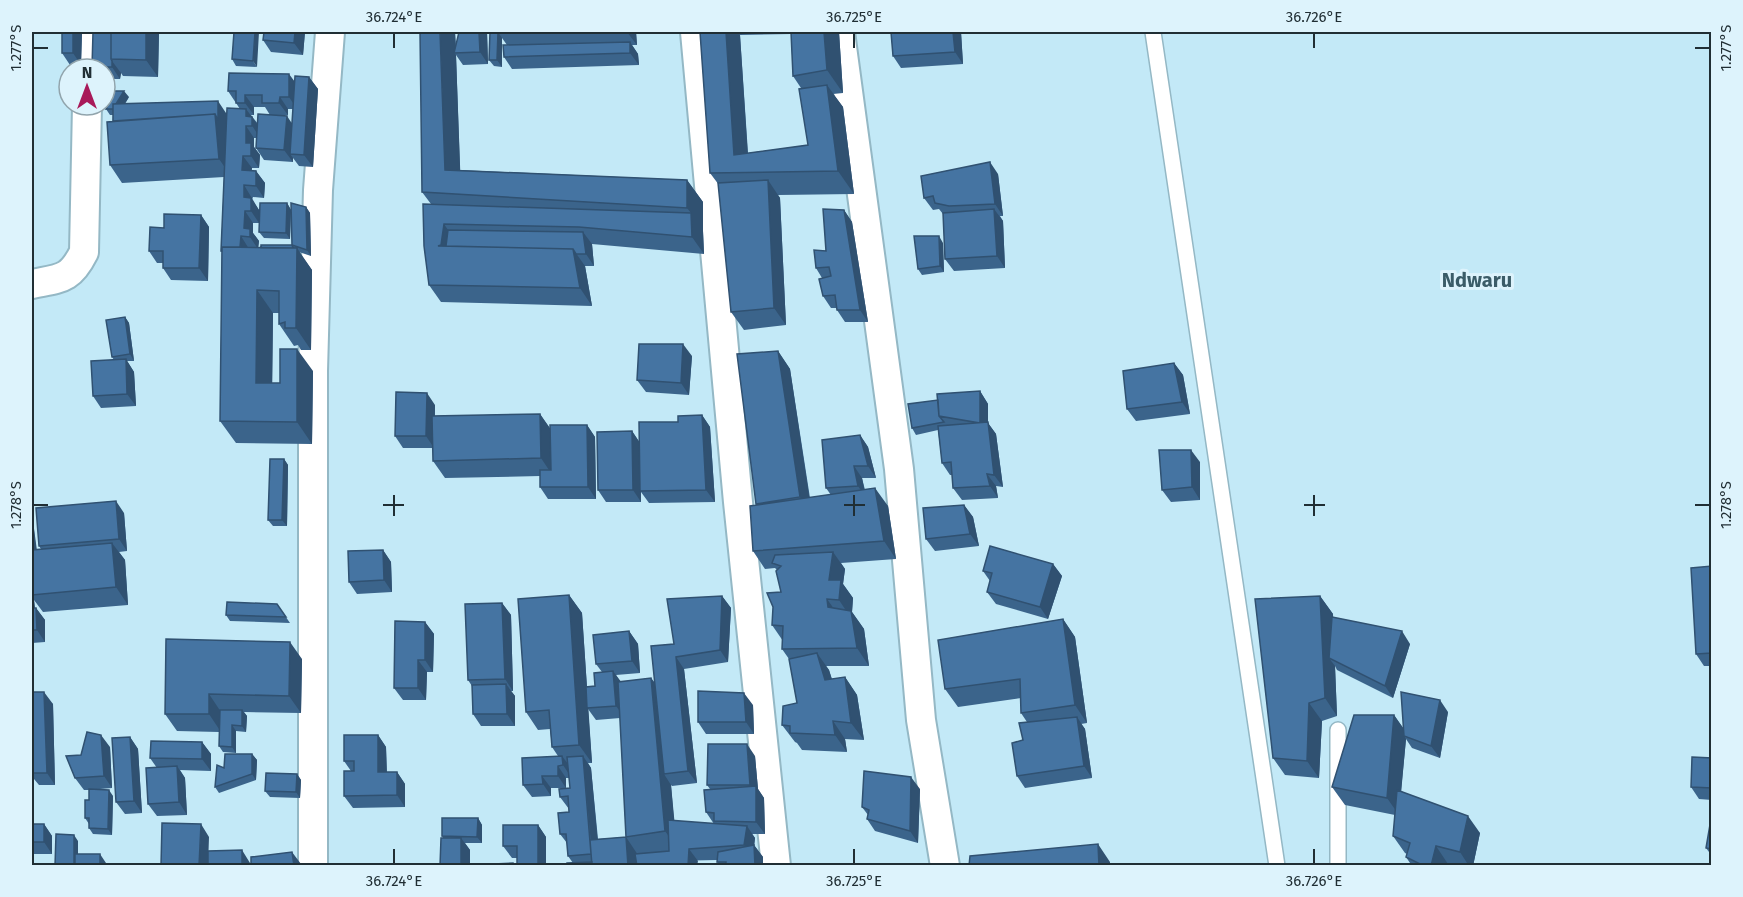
<svg xmlns="http://www.w3.org/2000/svg" width="1743" height="897" font-family="'Fira Sans',sans-serif">
	<rect width="100%" height="100%" fill="#c3e9f7"/>
	<g fill="none" stroke-linecap="round" stroke-linejoin="round">
		<defs>
			<path id="lane" d="M 1153,32 L 1277,866
				M 1338,866 L 1338,730"/>
			<path id="street" d="M 695,32 L 738,502 L 776,866
				M 840,32 L 899,469 L 921,720 L 945,866
				M 88,69 L 89,32
				M 32,284 C 61,278 70,280 84,252 L 87,105
				M 313,866 L 313,371 L 318,190 L 330,32"/>
		</defs>
		<use href="#lane" stroke="#94b8c5" stroke-width="18"/>
		<use href="#street" stroke="#94b8c5" stroke-width="32"/>
		<use href="#lane" stroke="#fff" stroke-width="15"/>
		<use href="#street" stroke="#fff" stroke-width="28"/>
	</g>
	<path fill="#3b648b" fill-rule="evenodd" d="M 32,32 L 82,32 L 81,65 L 70,65 L 62,53 L 62,32 L 32,33 Z
		M 159,32 L 158,77 L 123,76 L 121,73 L 120,79 L 105,79 L 105,69 L 94,69 L 92,67 Z
		M 234,32 L 257,67 L 236,66 L 232,59 Z
		M 264,32 L 305,32 L 303,55 L 271,52 L 263,40 Z
		M 455,32 L 456,47 L 459,32 L 487,32 L 488,64 L 463,65 L 456,55 L 460,170 L 687,180 L 703,202 L 703,231 L 704,254 L 592,244 L 594,266 L 585,266 L 592,306 L 441,302 L 429,285 L 431,204 L 422,192 Z
		M 490,32 L 636,32 L 637,45 L 632,45 L 638,54 L 639,65 L 512,69 L 504,57 L 507,45 L 502,38 L 502,67 L 494,66 L 489,60 Z
		M 700,32 L 839,32 L 843,93 L 833,94 L 843,107 L 854,194 L 778,195 L 780,198 L 786,325 L 744,330 L 731,312 L 719,185 L 710,173 ZM 791,34 L 793,76 L 801,88 L 808,145 L 748,153 L 740,35 Z
		M 891,32 L 961,32 L 963,64 L 901,68 L 893,56 Z
		M 309,77 L 318,89 L 313,167 L 299,166 L 293,158 L 293,162 L 264,160 L 256,148 L 256,138 L 254,138 L 254,147 L 260,155 L 259,168 L 252,168 L 251,170 L 256,171 L 265,183 L 264,198 L 253,197 L 252,200 L 259,210 L 259,223 L 253,223 L 253,233 L 259,241 L 258,248 L 292,245 L 306,207 L 310,213 L 311,256 L 299,252 L 312,270 L 311,350 L 301,350 L 298,345 L 294,346 L 279,324 L 279,313 L 273,313 L 272,383 L 280,383 L 313,371 L 312,444 L 236,443 L 220,421 L 222,252 L 221,251 L 224,177 L 122,183 L 110,165 L 113,115 L 110,115 L 106,109 L 129,97 L 125,104 L 226,113 L 227,121 L 240,109 L 228,91 L 294,81 ZM 254,107 L 265,107 L 270,115 L 258,124 L 251,115 L 254,115 ZM 288,109 L 293,109 L 292,123 L 278,115 L 288,115 Z
		M 998,174 L 1003,216 L 1000,216 L 1003,221 L 1005,268 L 954,271 L 945,259 L 943,214 L 939,209 L 933,210 L 924,198 Z
		M 287,203 L 291,210 L 290,239 L 264,238 L 259,232 Z
		M 844,210 L 852,222 L 868,322 L 845,322 L 837,310 L 837,308 L 831,308 L 823,296 L 822,278 L 816,268 L 826,251 Z
		M 201,215 L 209,227 L 208,281 L 171,280 L 163,268 L 163,263 L 157,263 L 149,251 L 164,228 Z
		M 943,243 L 944,272 L 922,275 L 918,269 Z
		M 125,317 L 129,323 L 134,361 L 127,361 L 134,372 L 136,406 L 101,408 L 93,396 L 114,360 L 112,357 Z
		M 778,351 L 790,369 L 810,498 L 831,495 L 826,488 L 860,435 L 868,447 L 876,478 L 862,478 L 865,490 L 888,506 L 896,559 L 841,563 L 845,569 L 843,584 L 853,598 L 852,612 L 864,629 L 869,666 L 826,666 L 829,670 L 832,679 L 845,677 L 857,695 L 864,740 L 845,739 L 847,752 L 802,750 L 797,743 L 795,742 L 782,725 L 797,703 L 789,659 L 782,649 L 783,641 L 772,625 L 781,592 L 777,570 L 775,568 L 765,569 L 753,551 L 757,505 L 756,504 Z
		M 692,356 L 689,395 L 646,392 L 637,380 Z
		M 1174,363 L 1183,375 L 1190,414 L 1136,421 L 1127,409 Z
		M 980,391 L 988,404 L 988,423 L 996,434 L 1003,487 L 996,486 L 998,498 L 962,500 L 953,488 L 952,475 L 950,475 L 942,463 L 938,430 L 916,435 L 912,428 L 938,400 Z
		M 435,405 L 435,416 L 540,414 L 550,429 L 587,425 L 595,437 L 596,499 L 548,499 L 540,487 L 540,476 L 445,478 L 433,461 L 433,448 L 403,448 L 395,436 Z
		M 702,415 L 710,427 L 715,502 L 649,503 L 641,492 L 641,502 L 606,502 L 598,490 L 632,431 L 640,443 L 678,422 Z
		M 284,459 L 288,465 L 287,526 L 273,526 L 268,520 Z
		M 1200,462 L 1200,500 L 1171,502 L 1162,490 Z
		M 964,505 L 973,517 L 979,546 L 935,551 L 926,539 Z
		M 124,513 L 127,551 L 119,552 L 125,560 L 128,605 L 43,612 L 34,600 L 35,608 L 36,608 L 45,620 L 45,642 L 32,643 L 32,519 L 33,521 L 36,549 L 41,549 L 39,546 Z
		M 383,550 L 391,562 L 392,592 L 357,594 L 349,582 Z
		M 1053,564 L 1062,576 L 1048,619 L 996,604 L 987,592 L 990,581 L 983,571 Z
		M 1712,566 L 1712,666 L 1704,666 L 1696,654 Z
		M 569,595 L 582,613 L 587,687 L 595,686 L 602,672 L 596,664 L 629,631 L 638,644 L 640,673 L 616,675 L 620,682 L 651,678 L 655,683 L 674,644 L 722,596 L 731,608 L 728,662 L 684,669 L 697,783 L 672,786 L 671,785 L 674,821 L 714,824 L 706,812 L 710,789 L 707,785 L 755,756 L 758,789 L 764,798 L 765,834 L 752,834 L 755,838 L 754,845 L 763,857 L 763,866 L 720,866 L 717,862 L 717,860 L 573,863 L 568,856 L 567,843 L 560,834 L 569,812 L 569,809 L 560,797 L 570,788 L 569,778 L 566,778 L 566,788 L 551,788 L 551,796 L 532,797 L 523,785 L 558,756 L 552,747 L 550,729 L 538,730 L 526,712 ZM 588,709 L 596,720 L 620,718 L 626,837 L 598,839 L 591,768 L 588,763 L 592,763 Z
		M 1320,596 L 1333,614 L 1333,617 L 1410,644 L 1393,698 L 1337,670 L 1335,666 L 1337,716 L 1322,721 L 1319,778 L 1285,775 L 1273,758 Z
		M 502,603 L 511,615 L 513,691 L 511,691 L 515,696 L 515,726 L 481,726 L 473,714 L 472,686 L 468,680 Z
		M 277,604 L 290,623 L 230,621 L 226,615 Z
		M 1063,619 L 1075,637 L 1087,723 L 1081,724 L 1085,729 L 1092,778 L 1025,788 L 1017,776 L 1027,722 L 1021,713 L 1021,698 L 958,707 L 945,689 Z
		M 425,622 L 434,634 L 433,672 L 427,672 L 426,700 L 403,700 L 394,688 Z
		M 166,639 L 302,659 L 301,713 L 244,712 L 247,716 L 246,732 L 236,731 L 236,753 L 223,752 L 219,746 L 219,732 L 177,731 L 165,714 Z
		M 32,692 L 53,704 L 55,785 L 39,785 L 34,779 L 32,779 Z
		M 753,705 L 754,734 L 706,734 L 698,722 Z
		M 1448,712 L 1440,758 L 1412,748 L 1406,739 L 1401,791 L 1480,833 L 1473,866 L 1455,866 L 1448,864 L 1448,866 L 1412,866 L 1406,857 L 1407,854 L 1405,853 L 1393,836 L 1395,815 L 1345,805 L 1332,787 L 1394,715 L 1403,728 Z
		M 378,735 L 386,747 L 387,772 L 397,772 L 405,784 L 405,807 L 353,808 L 344,796 L 351,771 L 344,761 Z
		M 130,737 L 138,749 L 142,813 L 125,814 L 116,802 Z
		M 202,742 L 211,754 L 211,771 L 180,770 L 185,778 L 187,815 L 157,816 L 148,804 L 157,768 L 150,758 Z
		M 110,747 L 112,788 L 100,789 L 113,796 L 112,835 L 93,834 L 89,828 L 89,824 L 85,818 L 89,800 L 89,790 L 84,790 L 75,778 L 81,755 Z
		M 252,754 L 257,760 L 256,780 L 219,793 L 215,787 Z
		M 1712,758 L 1712,800 L 1699,799 L 1691,787 Z
		M 297,774 L 301,780 L 300,798 L 270,797 L 265,791 Z
		M 920,789 L 918,843 L 875,831 L 867,819 L 868,815 L 862,807 Z
		M 1712,813 L 1712,856 L 1706,848 Z
		M 478,818 L 482,825 L 482,843 L 465,843 L 470,850 L 470,866 L 440,866 L 443,838 L 442,836 Z
		M 32,824 L 44,824 L 52,836 L 52,854 L 32,854 Z
		M 538,825 L 546,837 L 546,866 L 517,858 L 512,858 L 503,846 Z"/>
	<path fill="#305171" d="M 73,32 L 82,32 L 81,65 L 73,53 Z
		M 146,32 L 159,32 L 158,77 L 146,60 Z
		M 255,32 L 259,32 L 257,67 L 253,61 Z
		M 295,32 L 305,32 L 303,55 L 294,43 Z
		M 440,32 L 455,32 L 456,53 L 454,53 L 456,55 L 461,192 L 445,170 Z
		M 479,32 L 487,32 L 488,64 L 480,52 Z
		M 498,32 L 502,38 L 502,67 L 497,60 Z
		M 627,32 L 636,32 L 637,45 Z
		M 726,32 L 738,32 L 740,35 L 749,173 L 734,155 Z
		M 824,32 L 839,32 L 843,93 L 827,70 Z
		M 953,32 L 961,32 L 963,64 L 955,52 Z
		M 630,42 L 638,54 L 639,65 L 630,53 Z
		M 112,61 L 121,73 L 120,79 L 112,67 Z
		M 289,74 L 298,86 L 297,109 L 289,97 Z
		M 309,77 L 318,89 L 313,167 L 304,155 Z
		M 827,85 L 843,107 L 854,194 L 838,171 Z
		M 124,91 L 129,97 L 117,115 L 113,109 Z
		M 245,95 L 254,107 L 254,115 L 245,103 Z
		M 280,97 L 288,109 L 288,115 L 279,103 Z
		M 218,101 L 226,113 L 227,132 L 231,176 L 219,159 L 215,114 Z
		M 246,109 L 261,129 L 260,138 L 246,116 Z
		M 287,116 L 295,128 L 290,154 L 293,158 L 293,162 L 284,150 Z
		M 246,126 L 254,138 L 254,147 L 260,155 L 259,168 L 251,156 L 246,143 Z
		M 243,156 L 252,168 L 251,182 L 242,170 Z
		M 990,162 L 998,174 L 1003,216 L 995,204 Z
		M 256,171 L 265,183 L 264,198 L 256,186 Z
		M 687,180 L 703,202 L 703,231 L 704,254 L 692,237 L 691,213 L 687,208 Z
		M 768,180 L 780,198 L 786,325 L 774,308 Z
		M 244,185 L 259,210 L 259,223 L 251,211 L 244,197 Z
		M 287,203 L 291,210 L 290,239 L 286,233 Z
		M 306,207 L 310,213 L 311,256 L 307,250 Z
		M 994,209 L 1003,221 L 1005,268 L 997,256 Z
		M 844,210 L 852,222 L 868,322 L 860,310 Z
		M 245,211 L 253,223 L 253,233 L 259,241 L 258,249 L 244,228 Z
		M 201,215 L 209,227 L 208,281 L 199,268 Z
		M 444,224 L 456,242 L 445,251 L 441,245 Z
		M 583,232 L 592,244 L 594,266 L 586,254 Z
		M 241,236 L 249,249 L 240,252 Z
		M 939,236 L 943,243 L 944,272 L 940,266 Z
		M 292,245 L 297,251 L 297,248 L 312,270 L 311,350 L 296,328 Z
		M 573,249 L 585,266 L 592,306 L 580,288 Z
		M 257,290 L 273,313 L 272,405 L 256,383 Z
		M 125,317 L 129,323 L 134,361 L 130,354 Z
		M 683,344 L 692,356 L 689,395 L 681,383 Z
		M 297,349 L 313,371 L 312,444 L 297,422 Z
		M 778,351 L 790,369 L 812,515 L 800,497 Z
		M 126,359 L 134,372 L 136,406 L 127,394 Z
		M 1174,363 L 1183,375 L 1190,414 L 1182,402 Z
		M 980,391 L 988,404 L 988,423 L 996,434 L 1003,487 L 994,475 L 980,423 Z
		M 427,393 L 435,405 L 434,448 L 426,436 Z
		M 540,414 L 552,431 L 553,476 L 541,458 Z
		M 702,415 L 710,427 L 715,502 L 706,490 Z
		M 587,425 L 595,437 L 596,499 L 588,487 Z
		M 632,431 L 640,443 L 641,502 L 633,490 Z
		M 860,435 L 868,447 L 876,478 L 868,466 Z
		M 1191,450 L 1200,462 L 1200,500 L 1192,487 Z
		M 284,459 L 288,465 L 287,526 L 282,520 Z
		M 854,466 L 862,478 L 866,498 L 858,486 Z
		M 987,474 L 996,486 L 998,498 L 990,486 Z
		M 875,488 L 888,506 L 896,559 L 884,541 Z
		M 116,501 L 124,513 L 127,551 L 119,539 Z
		M 964,505 L 973,517 L 979,546 L 970,534 Z
		M 32,519 L 33,521 L 39,566 L 32,555 Z
		M 112,543 L 125,560 L 128,605 L 116,587 Z
		M 383,550 L 391,562 L 392,592 L 384,580 Z
		M 833,552 L 845,569 L 843,584 L 853,598 L 852,612 L 864,629 L 869,666 L 857,648 L 851,618 L 839,600 L 829,580 Z
		M 1053,564 L 1062,576 L 1048,619 L 1040,607 Z
		M 569,595 L 582,613 L 592,763 L 579,745 Z
		M 32,596 L 34,600 L 35,609 L 32,604 Z
		M 722,596 L 731,608 L 728,662 L 720,650 Z
		M 1320,596 L 1333,614 L 1335,661 L 1329,658 L 1335,666 L 1337,716 L 1325,698 Z
		M 827,599 L 839,616 L 828,607 Z
		M 502,603 L 511,615 L 513,691 L 505,679 Z
		M 36,608 L 45,620 L 45,642 L 37,630 Z
		M 1063,619 L 1075,637 L 1087,723 L 1075,705 Z
		M 425,622 L 434,634 L 433,672 L 425,660 Z
		M 629,631 L 638,644 L 640,673 L 632,661 Z
		M 1402,631 L 1410,644 L 1393,698 L 1385,686 Z
		M 290,642 L 302,659 L 301,713 L 289,696 Z
		M 817,653 L 829,670 L 837,697 L 825,680 Z
		M 676,657 L 684,669 L 697,783 L 688,771 Z
		M 418,660 L 427,672 L 426,700 L 418,688 Z
		M 613,671 L 622,683 L 625,718 L 616,706 Z
		M 845,677 L 857,695 L 864,740 L 851,723 Z
		M 651,678 L 663,695 L 664,774 L 671,785 L 677,848 L 665,831 Z
		M 506,684 L 515,696 L 515,726 L 507,714 Z
		M 44,692 L 53,704 L 55,785 L 47,773 Z
		M 744,693 L 753,705 L 754,734 L 746,722 Z
		M 209,694 L 221,712 L 221,732 L 209,714 Z
		M 1440,700 L 1448,712 L 1440,758 L 1431,746 Z
		M 1309,703 L 1322,721 L 1319,778 L 1307,761 Z
		M 242,710 L 247,716 L 246,732 L 242,726 Z
		M 1394,715 L 1406,732 L 1404,736 L 1406,739 L 1399,815 L 1387,798 Z
		M 1077,717 L 1085,729 L 1092,778 L 1084,766 Z
		M 833,721 L 845,739 L 847,752 L 835,735 Z
		M 232,725 L 236,731 L 236,753 L 232,747 Z
		M 101,735 L 110,747 L 112,788 L 104,776 Z
		M 378,735 L 386,747 L 387,784 L 378,772 Z
		M 130,737 L 138,749 L 142,813 L 134,801 Z
		M 202,742 L 211,754 L 211,771 L 202,759 Z
		M 747,744 L 755,756 L 758,789 L 764,798 L 765,834 L 756,822 L 756,793 L 750,785 Z
		M 252,754 L 257,760 L 256,780 L 252,774 Z
		M 562,756 L 571,768 L 571,777 L 563,765 Z
		M 583,756 L 591,768 L 600,866 L 592,854 Z
		M 177,766 L 185,778 L 187,815 L 179,802 Z
		M 558,766 L 566,778 L 566,788 L 558,776 Z
		M 397,772 L 405,784 L 405,807 L 397,795 Z
		M 297,774 L 301,780 L 300,798 L 296,792 Z
		M 542,776 L 551,788 L 551,796 L 543,784 Z
		M 911,777 L 920,789 L 918,843 L 910,831 Z
		M 109,790 L 113,796 L 112,835 L 108,829 Z
		M 1468,816 L 1480,833 L 1473,866 L 1469,866 L 1460,852 Z
		M 478,818 L 482,825 L 482,843 L 477,837 Z
		M 44,824 L 52,836 L 52,854 L 44,842 Z
		M 201,824 L 209,837 L 208,866 L 199,866 Z
		M 538,825 L 546,837 L 546,866 L 538,866 Z
		M 747,826 L 755,838 L 753,858 L 744,845 Z
		M 74,835 L 78,841 L 78,866 L 74,866 Z
		M 626,837 L 638,855 L 639,866 L 628,866 Z
		M 461,838 L 470,850 L 470,866 L 461,866 Z
		M 1098,844 L 1110,862 L 1110,866 L 1099,866 Z
		M 754,845 L 763,857 L 763,866 L 755,866 Z
		M 1436,846 L 1448,864 L 1448,866 L 1431,866 Z
		M 689,849 L 698,861 L 697,866 L 688,866 Z
		M 242,850 L 250,863 L 250,866 L 242,866 Z
		M 292,852 L 301,864 L 301,866 L 294,866 Z
		M 100,854 L 108,866 L 100,866 Z"/>
	<path fill="#4574a2" stroke="#305171" stroke-width="1.5" d="M 62,32 L 73,32 L 73,53 L 62,53 Z
		M 93,32 L 111,32 L 111,59 L 112,61 L 112,67 L 92,67 Z
		M 111,32 L 146,32 L 146,60 L 111,59 Z
		M 234,32 L 255,32 L 253,61 L 232,59 Z
		M 264,32 L 295,32 L 294,43 L 263,40 Z
		M 420,32 L 440,32 L 445,170 L 687,180 L 687,208 L 422,192 Z
		M 459,32 L 479,32 L 480,52 L 454,53 Z
		M 490,32 L 498,32 L 497,60 L 489,60 Z
		M 700,32 L 726,32 L 734,155 L 808,145 L 799,89 L 827,85 L 838,171 L 710,173 Z
		M 791,32 L 824,32 L 827,70 L 793,76 Z
		M 891,32 L 953,32 L 955,52 L 893,56 Z
		M 630,42 L 630,53 L 504,57 L 503,45 Z
		M 229,73 L 289,74 L 289,97 L 280,97 L 279,103 L 262,103 L 262,95 L 245,95 L 245,103 L 236,103 L 236,91 L 228,91 Z
		M 295,76 L 309,77 L 304,155 L 290,154 Z
		M 114,91 L 124,91 L 116,104 L 113,104 L 113,109 L 106,109 Z
		M 218,101 L 218,120 L 215,114 L 113,121 L 113,104 Z
		M 227,108 L 246,109 L 246,116 L 252,117 L 252,126 L 246,126 L 246,143 L 251,143 L 251,156 L 243,156 L 242,170 L 256,171 L 256,186 L 244,185 L 244,197 L 251,198 L 251,211 L 245,211 L 244,228 L 250,229 L 250,237 L 241,236 L 240,247 L 222,247 L 222,251 L 221,251 Z
		M 215,114 L 219,159 L 110,165 L 107,122 Z
		M 258,114 L 287,116 L 284,150 L 256,148 Z
		M 990,162 L 995,204 L 949,206 L 935,203 L 933,196 L 924,198 L 921,176 Z
		M 768,180 L 774,308 L 731,312 L 718,183 Z
		M 260,203 L 287,203 L 286,233 L 259,232 Z
		M 291,203 L 306,207 L 307,250 L 292,245 Z
		M 423,204 L 691,213 L 692,237 L 579,227 L 444,224 L 441,245 L 438,246 L 573,249 L 580,288 L 429,285 L 424,246 Z
		M 823,209 L 844,210 L 860,310 L 837,310 L 835,295 L 823,296 L 819,279 L 831,276 L 829,267 L 816,268 L 814,250 L 826,251 Z
		M 994,209 L 997,256 L 945,259 L 943,213 Z
		M 164,214 L 201,215 L 199,268 L 163,268 L 163,251 L 149,251 L 150,227 L 164,228 Z
		M 448,230 L 583,232 L 586,254 L 576,254 L 573,249 L 446,246 Z
		M 914,236 L 939,236 L 940,266 L 918,269 Z
		M 261,245 L 292,245 L 293,248 L 261,248 Z
		M 222,247 L 297,248 L 296,328 L 285,328 L 285,322 L 279,324 L 279,291 L 257,290 L 256,383 L 280,383 L 280,349 L 297,349 L 297,422 L 220,421 Z
		M 125,317 L 130,354 L 112,357 L 106,320 Z
		M 639,344 L 683,344 L 681,383 L 637,380 Z
		M 778,351 L 800,497 L 756,504 L 737,354 Z
		M 126,359 L 127,394 L 93,396 L 91,361 Z
		M 1174,363 L 1182,402 L 1127,409 L 1123,371 Z
		M 980,391 L 980,423 L 939,416 L 937,394 Z
		M 396,392 L 427,393 L 426,436 L 395,436 Z
		M 938,400 L 939,416 L 944,422 L 912,428 L 908,404 Z
		M 540,414 L 541,458 L 433,461 L 432,416 Z
		M 702,415 L 706,490 L 640,491 L 639,422 L 678,422 L 678,416 Z
		M 988,422 L 994,475 L 987,474 L 990,486 L 953,488 L 951,462 L 942,463 L 938,426 Z
		M 550,425 L 587,425 L 588,487 L 540,487 L 540,470 L 551,470 Z
		M 632,431 L 633,490 L 598,490 L 597,432 Z
		M 860,435 L 868,466 L 854,466 L 858,486 L 826,488 L 822,440 Z
		M 1159,450 L 1191,450 L 1192,487 L 1162,490 Z
		M 270,459 L 284,459 L 282,520 L 268,520 Z
		M 875,488 L 884,541 L 753,551 L 750,506 Z
		M 116,501 L 119,539 L 39,546 L 36,508 Z
		M 964,505 L 970,534 L 926,539 L 923,508 Z
		M 112,543 L 116,587 L 32,595 L 32,550 Z
		M 990,546 L 1053,564 L 1040,607 L 987,592 L 992,573 L 983,571 Z
		M 383,550 L 384,580 L 349,582 L 348,551 Z
		M 833,552 L 829,580 L 841,580 L 839,600 L 827,599 L 828,607 L 851,611 L 857,648 L 782,649 L 783,626 L 772,625 L 773,607 L 767,593 L 781,592 L 776,571 L 781,566 L 772,563 L 775,555 Z
		M 1712,566 L 1712,653 L 1696,654 L 1691,568 Z
		M 569,595 L 579,745 L 552,747 L 549,710 L 526,712 L 518,599 Z
		M 722,596 L 720,650 L 676,657 L 688,771 L 664,774 L 651,646 L 674,644 L 667,599 Z
		M 1320,596 L 1325,698 L 1309,703 L 1307,761 L 1273,758 L 1255,599 Z
		M 227,602 L 277,604 L 286,617 L 226,615 Z
		M 502,603 L 505,679 L 468,680 L 465,604 Z
		M 32,608 L 36,608 L 37,630 L 32,630 Z
		M 1332,617 L 1402,631 L 1385,686 L 1329,658 Z
		M 1063,619 L 1075,705 L 1021,713 L 1020,679 L 945,689 L 938,640 Z
		M 395,621 L 425,622 L 425,660 L 418,660 L 418,688 L 394,688 Z
		M 629,631 L 632,661 L 596,664 L 593,635 Z
		M 166,639 L 290,642 L 289,696 L 209,694 L 209,714 L 165,714 Z
		M 817,653 L 825,680 L 845,677 L 851,723 L 833,721 L 835,735 L 790,733 L 790,726 L 782,725 L 783,706 L 797,703 L 789,659 Z
		M 613,671 L 616,706 L 587,708 L 586,687 L 595,686 L 594,673 Z
		M 651,678 L 665,831 L 626,837 L 618,682 Z
		M 506,684 L 507,714 L 473,714 L 472,685 Z
		M 698,691 L 744,693 L 746,722 L 698,722 Z
		M 32,692 L 44,692 L 47,773 L 32,773 Z
		M 1401,692 L 1440,700 L 1431,746 L 1404,736 Z
		M 220,710 L 242,710 L 242,726 L 232,725 L 232,747 L 219,746 Z
		M 1354,715 L 1394,715 L 1387,798 L 1332,787 Z
		M 1077,717 L 1084,766 L 1017,776 L 1012,743 L 1023,740 L 1019,723 Z
		M 87,732 L 101,735 L 104,776 L 75,778 L 66,756 L 81,755 Z
		M 344,735 L 378,735 L 378,772 L 397,772 L 397,795 L 344,796 L 344,771 L 354,771 L 354,761 L 344,761 Z
		M 130,737 L 134,801 L 116,802 L 112,738 Z
		M 151,741 L 202,742 L 202,759 L 150,758 Z
		M 708,744 L 747,744 L 750,785 L 707,785 Z
		M 225,754 L 252,754 L 252,774 L 215,787 L 217,765 L 224,768 Z
		M 562,756 L 563,765 L 558,766 L 558,776 L 542,776 L 543,784 L 523,785 L 522,758 Z
		M 583,756 L 591,854 L 568,856 L 566,834 L 560,834 L 558,813 L 569,812 L 568,796 L 560,797 L 559,789 L 570,788 L 567,757 Z
		M 1692,757 L 1712,758 L 1712,788 L 1691,787 Z
		M 177,766 L 179,802 L 148,804 L 146,768 Z
		M 864,771 L 911,777 L 910,831 L 867,819 L 869,810 L 862,807 Z
		M 266,773 L 297,774 L 296,792 L 265,791 Z
		M 756,786 L 756,822 L 714,821 L 714,813 L 706,812 L 704,790 Z
		M 89,789 L 109,790 L 108,829 L 89,828 L 89,818 L 85,818 L 85,800 L 89,800 Z
		M 1397,790 L 1468,816 L 1460,852 L 1436,846 L 1431,866 L 1424,866 L 1406,857 L 1410,843 L 1393,836 Z
		M 1712,813 L 1712,849 L 1706,848 Z
		M 442,818 L 478,818 L 477,837 L 442,836 Z
		M 668,820 L 747,826 L 744,845 L 689,849 L 688,866 L 637,866 L 635,854 L 669,851 Z
		M 162,823 L 201,824 L 199,866 L 161,866 Z
		M 32,824 L 44,824 L 44,842 L 32,842 Z
		M 503,825 L 538,825 L 538,866 L 517,866 L 517,846 L 503,846 Z
		M 56,834 L 74,835 L 74,866 L 55,866 Z
		M 626,837 L 628,866 L 592,866 L 590,840 Z
		M 441,838 L 461,838 L 461,866 L 440,866 Z
		M 1098,844 L 1099,866 L 969,866 L 970,856 Z
		M 754,845 L 755,866 L 726,866 L 726,862 L 717,862 L 718,852 Z
		M 242,850 L 242,866 L 208,866 L 208,851 Z
		M 292,852 L 294,866 L 251,866 L 251,857 Z
		M 75,854 L 100,854 L 100,866 L 75,866 Z
		M 592,862 L 592,866 L 567,866 L 567,863 Z
		M 513,863 L 513,866 L 494,866 L 494,864 Z
		M 834,864 L 869,864 L 869,866 L 834,866 Z"/>
	<path fill="none" stroke="#202e34" stroke-width="2" d="M 394,33 L 394,48M 854,33 L 854,48M 1314,33 L 1314,48M 33,48 L 48,48M 1695,48 L 1710,48M 394,495 L 394,516M 854,495 L 854,516M 1314,495 L 1314,516M 33,505 L 48,505M 383,505 L 404,505M 844,505 L 865,505M 1304,505 L 1325,505M 1695,505 L 1710,505M 394,849 L 394,864M 854,849 L 854,864M 1314,849 L 1314,864"/>
	<g text-anchor="middle" dominant-baseline="central" stroke-width="6" stroke-linejoin="round" paint-order="stroke">
		<g font-size="20" font-weight="bold" fill="#3b5c68" stroke="#ddf3fc">
			<text x="1477" y="280">Ndwaru</text>
		</g>
	</g>
	<rect width="1743" height="897" fill="none" stroke="#ddf3fc" stroke-width="66"/>
	<g transform="translate(87 87)"><circle r="28" fill="#ddf3fc" stroke="#91a4ac" stroke-width="1.5"/>
	<path d="M0-4.5L10 22L0 15L-10 22Z" fill="#a81959"/>
	<text y="-9" font-size="16" font-weight="bold" text-anchor="middle" fill="#202e34">N</text>
	</g>
	<rect x="33" y="33" width="1677" height="831" fill="none" stroke="#202e34" stroke-width="2"/>
	<g font-size="15" text-anchor="middle" fill="#202e34">
		<text x="394" y="22">36.724°E</text>
		<text x="854" y="22">36.725°E</text>
		<text x="1314" y="22">36.726°E</text>
		<text transform="translate(16 48) rotate(-90)" y="5">1.277°S</text>
		<text transform="translate(1726 48) rotate(-90)" y="5">1.277°S</text>
		<text transform="translate(16 505) rotate(-90)" y="5">1.278°S</text>
		<text transform="translate(1726 505) rotate(-90)" y="5">1.278°S</text>
		<text x="394" y="886">36.724°E</text>
		<text x="854" y="886">36.725°E</text>
		<text x="1314" y="886">36.726°E</text>
	</g>
</svg>
